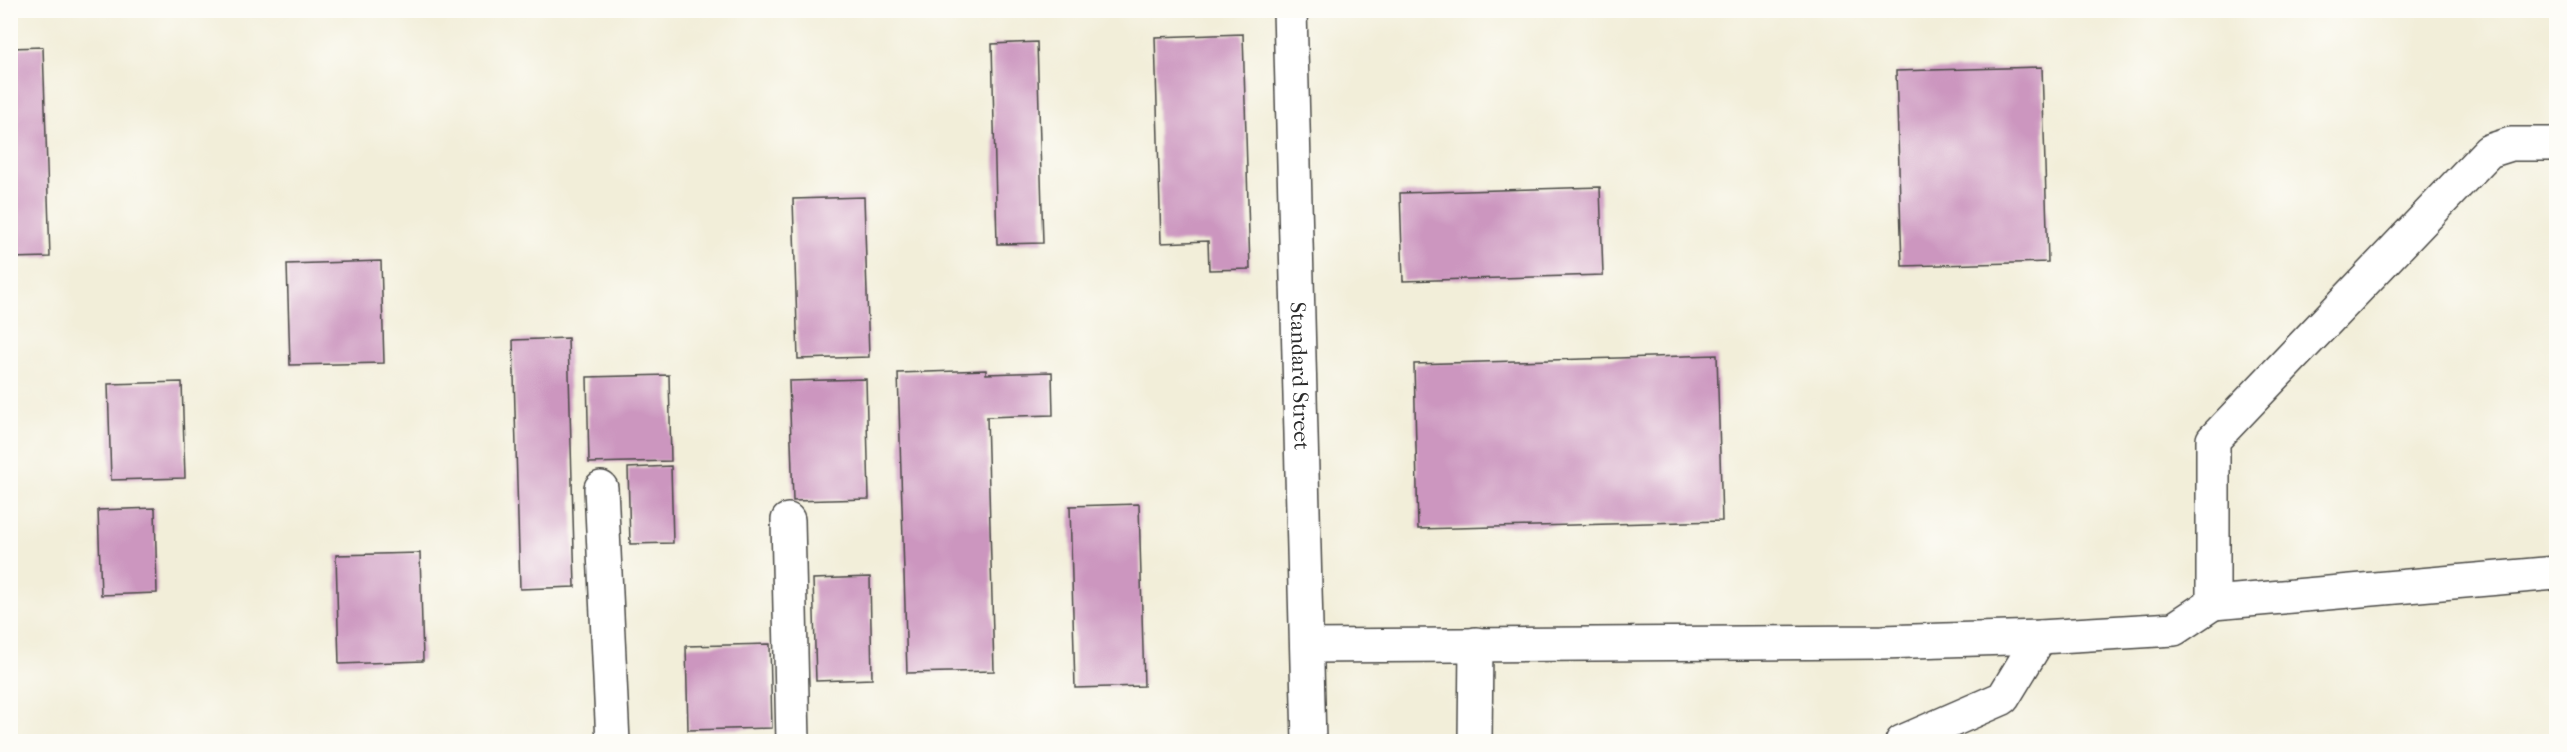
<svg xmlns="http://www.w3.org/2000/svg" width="2567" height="752" font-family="'IM FELL French Canon',serif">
	<rect width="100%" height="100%" fill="#fdfcf7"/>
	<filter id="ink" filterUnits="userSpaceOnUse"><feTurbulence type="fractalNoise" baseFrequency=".0167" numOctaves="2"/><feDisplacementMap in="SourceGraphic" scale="12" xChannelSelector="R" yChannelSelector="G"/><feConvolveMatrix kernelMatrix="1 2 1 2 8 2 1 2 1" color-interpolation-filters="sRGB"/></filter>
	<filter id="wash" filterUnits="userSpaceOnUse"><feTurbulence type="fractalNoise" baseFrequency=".008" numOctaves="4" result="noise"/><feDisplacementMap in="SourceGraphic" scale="24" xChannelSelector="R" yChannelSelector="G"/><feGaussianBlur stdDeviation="1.35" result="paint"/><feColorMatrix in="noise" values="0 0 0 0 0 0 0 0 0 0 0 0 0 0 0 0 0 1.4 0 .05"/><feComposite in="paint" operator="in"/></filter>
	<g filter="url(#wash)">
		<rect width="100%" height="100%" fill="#f2eed9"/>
		<g id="blocks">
			<path fill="#cc96bf" d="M 1243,34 L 1250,269 L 1209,270 L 1208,241 L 1161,243 L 1155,37 Z
				M 1037,42 L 1043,243 L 997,244 L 992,44 Z
				M 43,47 L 50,257 L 10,258 L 10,48 Z
				M 2042,67 L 2048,262 L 1902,266 L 1896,71 Z
				M 1600,187 L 1603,275 L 1403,281 L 1400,193 Z
				M 864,197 L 869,357 L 798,359 L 793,199 Z
				M 381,261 L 384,363 L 290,365 L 287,264 Z
				M 568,338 L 575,587 L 520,589 L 513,340 Z
				M 1717,355 L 1722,521 L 1418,529 L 1414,364 Z
				M 986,370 L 986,374 L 1052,372 L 1053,415 L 987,417 L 994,671 L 907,673 L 898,373 Z
				M 669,375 L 671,461 L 589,463 L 587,377 Z
				M 866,379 L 869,499 L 793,501 L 789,381 Z
				M 182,382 L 185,478 L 111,480 L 108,384 Z
				M 671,466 L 673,543 L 630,544 L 628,468 Z
				M 1139,504 L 1144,686 L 1075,688 L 1070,506 Z
				M 155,508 L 157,593 L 101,595 L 98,510 Z
				M 420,553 L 423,661 L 339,664 L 336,555 Z
				M 870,577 L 872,679 L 816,681 L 813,579 Z
				M 770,644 L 772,728 L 688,730 L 686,646 Z"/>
		</g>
	</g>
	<g filter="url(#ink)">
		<use href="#blocks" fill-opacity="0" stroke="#494845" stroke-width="1.5"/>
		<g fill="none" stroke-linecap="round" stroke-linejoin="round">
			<defs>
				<g id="minor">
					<path id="s1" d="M 1290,10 L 1309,742"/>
					<path d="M 601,488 L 613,742"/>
					<path d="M 788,520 L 793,742"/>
					<path d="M 2213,603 L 2556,573"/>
					<path d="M 1307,646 L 1882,642 L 2040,637 L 2174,629 L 2213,603 L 2213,440 L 2489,151 L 2511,144 L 2556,144"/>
					<path d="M 1475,742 L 1476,644"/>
					<path d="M 1902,742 L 2003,698 L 2040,637"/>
				</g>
			</defs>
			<use href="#minor" stroke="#494845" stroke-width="36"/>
			<use href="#minor" stroke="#fff" stroke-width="33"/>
		</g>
	</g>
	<g text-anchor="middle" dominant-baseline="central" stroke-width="4.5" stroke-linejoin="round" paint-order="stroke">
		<g font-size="22" fill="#2b2b2b" stroke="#fdfcf7">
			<text stroke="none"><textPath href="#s1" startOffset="366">Standard Street</textPath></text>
		</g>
	</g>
	<rect width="2567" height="752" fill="none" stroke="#fdfcf7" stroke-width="36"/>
</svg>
